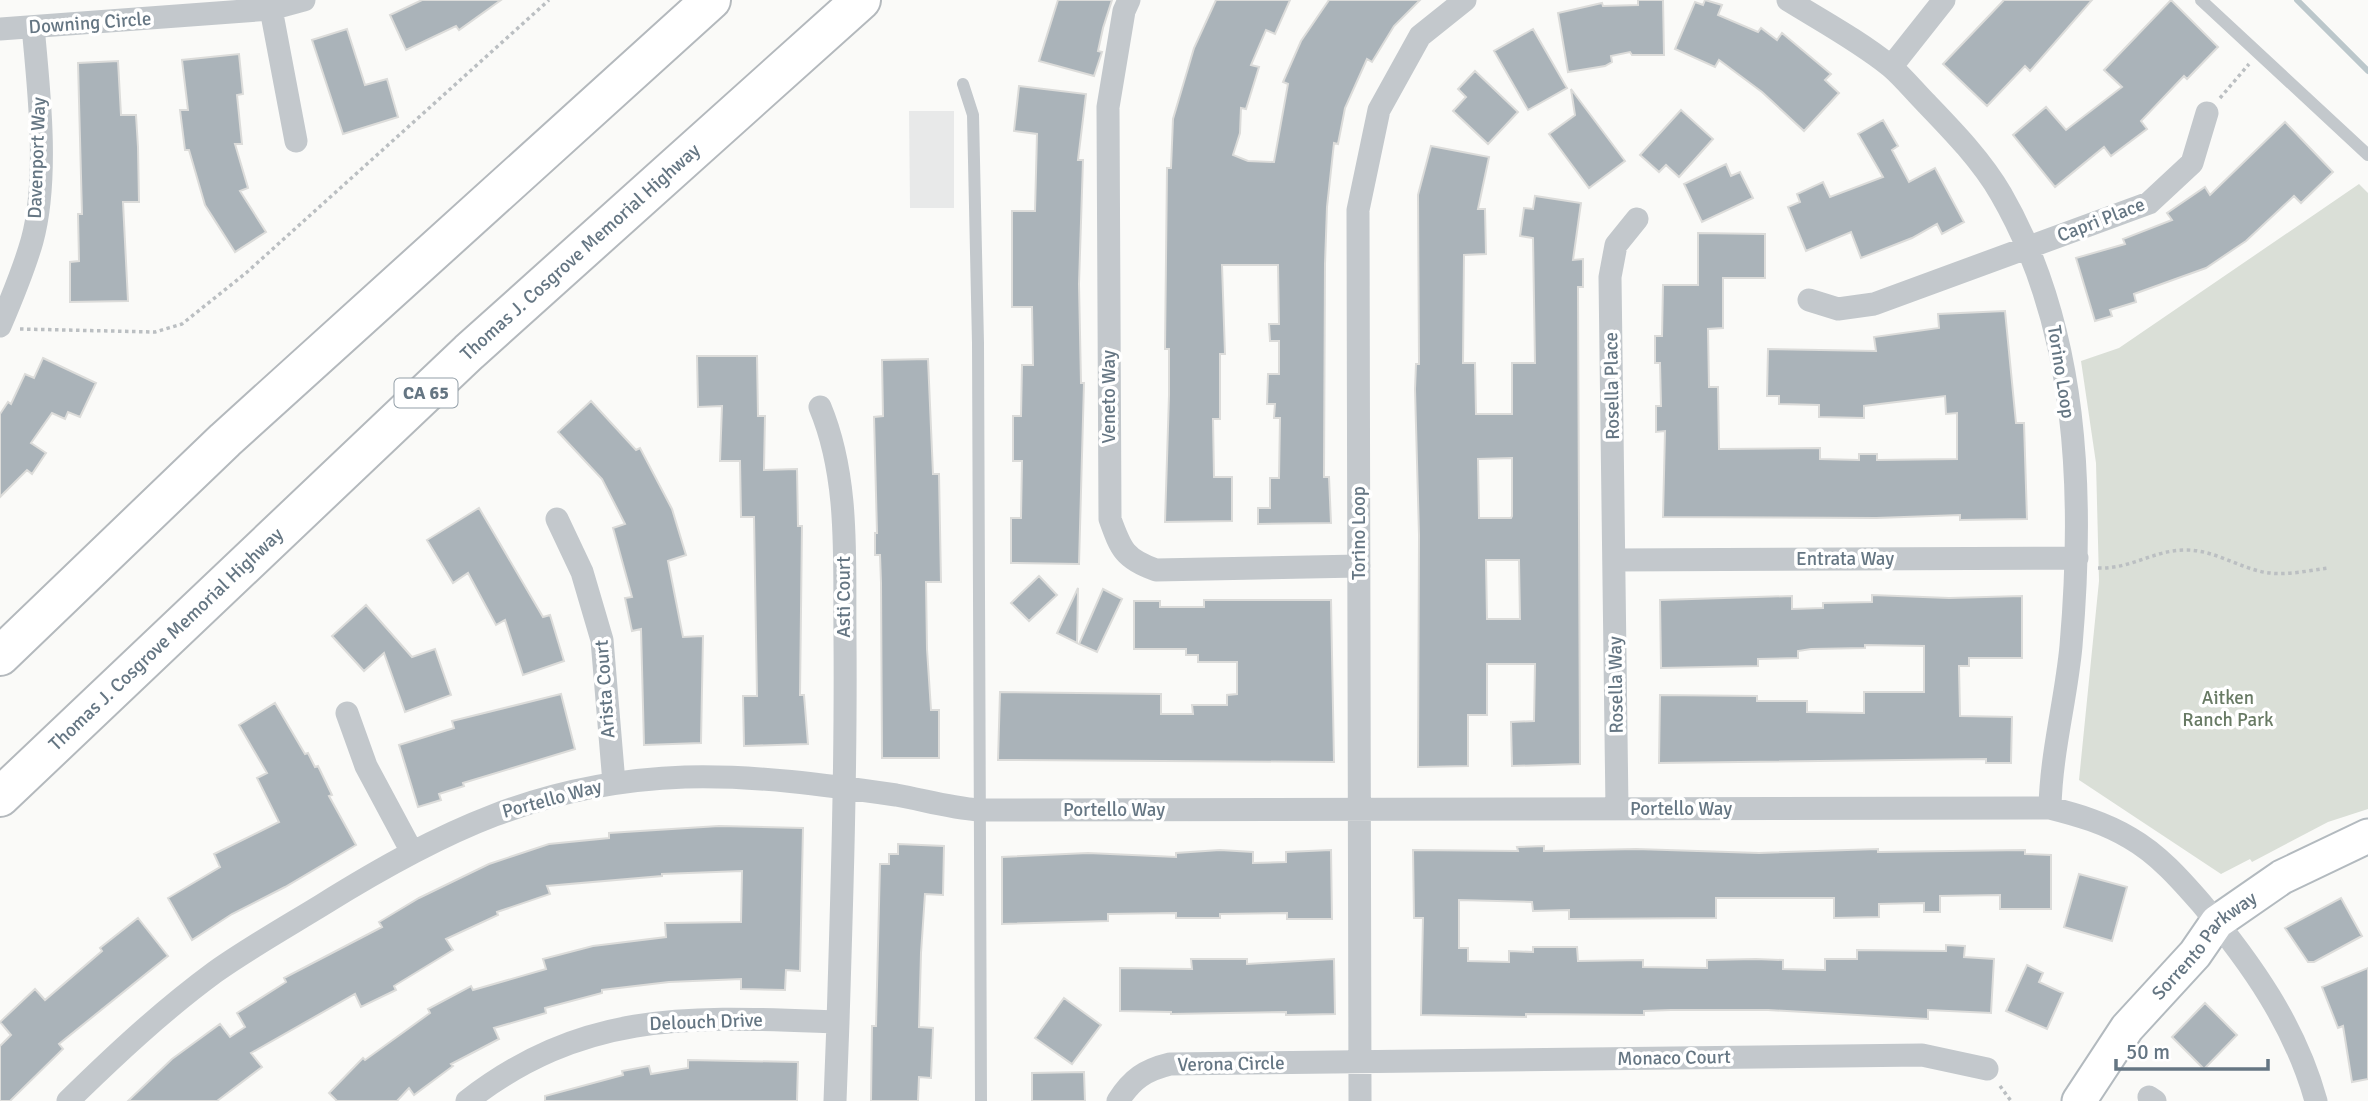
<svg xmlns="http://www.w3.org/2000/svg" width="2368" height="1101" font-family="Signika,sans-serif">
	<rect width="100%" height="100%" fill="#fafaf8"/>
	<path fill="#e8e9e9" d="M 909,111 L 954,111 L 954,208 L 910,208 Z"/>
	<path fill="#dadfd7" d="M 2359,184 L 2368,193 L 2368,809 L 2328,822 L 2252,862 L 2250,859 L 2221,874 L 2079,780 L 2099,581 L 2096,463 L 2081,361 L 2119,348 Z"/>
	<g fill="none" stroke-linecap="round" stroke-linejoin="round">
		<path stroke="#bbc7cb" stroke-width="6" d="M 2297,0 L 2368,71"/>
	</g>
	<path fill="#aab3b9" stroke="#dcdcda" stroke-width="2" fill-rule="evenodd" d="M 422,0 L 501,0 L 459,30 L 456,26 L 406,50 L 390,15 Z
		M 1058,0 L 1112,0 L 1103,28 L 1098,51 L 1102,52 L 1094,76 L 1039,61 Z
		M 1216,0 L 1290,0 L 1275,34 L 1266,30 L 1251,65 L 1259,67 L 1246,109 L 1241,108 L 1240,133 L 1233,155 L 1248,161 L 1274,162 L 1288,84 L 1283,82 L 1301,41 L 1329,0 L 1420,0 L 1394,26 L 1372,62 L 1367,59 L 1345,108 L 1338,144 L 1334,143 L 1327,207 L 1325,264 L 1324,477 L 1329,477 L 1331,523 L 1258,524 L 1258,508 L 1270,508 L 1270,478 L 1279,478 L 1280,418 L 1274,418 L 1275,404 L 1267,404 L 1268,374 L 1279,374 L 1279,341 L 1270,341 L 1269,324 L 1279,324 L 1278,265 L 1222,265 L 1225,354 L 1220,354 L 1220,419 L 1213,419 L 1214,477 L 1232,477 L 1232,521 L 1165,522 L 1169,395 L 1169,349 L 1165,349 L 1167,168 L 1171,168 L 1173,119 L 1194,48 Z
		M 1638,0 L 1663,0 L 1664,55 L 1632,55 L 1630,52 L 1611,56 L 1612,62 L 1605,66 L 1568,72 L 1558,13 L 1602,3 L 1603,6 L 1638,5 Z
		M 1705,0 L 1722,5 L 1718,15 L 1758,32 L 1761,28 L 1777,40 L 1782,33 L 1831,74 L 1825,80 L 1839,93 L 1804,131 L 1762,92 L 1719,60 L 1715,67 L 1675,49 L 1695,2 L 1703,5 Z
		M 2004,0 L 2092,0 L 2030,71 L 2025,66 L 1987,106 L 1943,64 Z
		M 2171,0 L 2218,47 L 2187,79 L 2184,76 L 2141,121 L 2147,129 L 2111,156 L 2104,147 L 2055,187 L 2013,135 L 2046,107 L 2066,130 L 2122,87 L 2104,70 Z
		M 347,29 L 365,85 L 387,79 L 398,117 L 343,134 L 312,40 Z
		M 1533,29 L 1567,88 L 1528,110 L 1494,51 Z
		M 239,54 L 243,94 L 237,95 L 242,144 L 235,144 L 248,188 L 240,191 L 266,232 L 235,252 L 205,205 L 189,150 L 185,150 L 180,110 L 188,110 L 182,60 Z
		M 118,61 L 121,115 L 136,115 L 138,147 L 139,202 L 123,202 L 128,301 L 70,302 L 70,262 L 79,261 L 78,214 L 82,214 L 78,63 Z
		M 1475,71 L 1518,112 L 1488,144 L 1453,111 L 1466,97 L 1458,89 Z
		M 1019,86 L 1086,94 L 1078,160 L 1083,160 L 1079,284 L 1081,383 L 1084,383 L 1079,564 L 1011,563 L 1011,518 L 1021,518 L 1022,461 L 1013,461 L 1013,416 L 1021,416 L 1022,365 L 1033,365 L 1032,307 L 1012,307 L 1012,211 L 1035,211 L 1037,134 L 1014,131 Z
		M 1571,89 L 1625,161 L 1589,188 L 1549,134 L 1575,115 Z
		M 1681,110 L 1713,139 L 1679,177 L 1666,165 L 1659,172 L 1640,155 Z
		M 1883,120 L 1898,146 L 1892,150 L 1909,182 L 1935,168 L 1964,222 L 1942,234 L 1937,224 L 1912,238 L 1861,258 L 1851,232 L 1806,251 L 1788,207 L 1800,202 L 1797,194 L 1823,182 L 1830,197 L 1883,177 L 1858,134 Z
		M 2285,122 L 2333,172 L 2301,203 L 2294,196 L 2246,241 L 2206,268 L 2134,294 L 2136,302 L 2110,310 L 2112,316 L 2095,321 L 2076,258 L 2125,244 L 2123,239 L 2172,220 L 2167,213 L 2205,187 L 2210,195 Z
		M 1431,146 L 1489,157 L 1478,209 L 1485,209 L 1486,254 L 1464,255 L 1463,363 L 1475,363 L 1476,414 L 1512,414 L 1512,363 L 1535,363 L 1533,238 L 1520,236 L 1524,208 L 1533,209 L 1535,196 L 1581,203 L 1573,260 L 1583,259 L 1583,287 L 1578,287 L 1580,764 L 1512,766 L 1511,722 L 1534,721 L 1535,664 L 1487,664 L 1487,715 L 1468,715 L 1468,766 L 1418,767 L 1419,535 L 1415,389 L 1416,364 L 1419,364 L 1418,195 ZM 1512,458 L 1512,516 L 1511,518 L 1479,518 L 1478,459 ZM 1486,560 L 1519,560 L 1520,619 L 1487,619 Z
		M 1726,164 L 1731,176 L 1740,172 L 1753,198 L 1702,222 L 1684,184 Z
		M 1698,233 L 1765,234 L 1765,278 L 1723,278 L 1723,328 L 1708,329 L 1709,387 L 1718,387 L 1719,449 L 1820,448 L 1820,459 L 1859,460 L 1859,454 L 1877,454 L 1877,460 L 1957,459 L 1957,413 L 1946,414 L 1945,396 L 1864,406 L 1864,418 L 1819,417 L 1819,405 L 1779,404 L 1779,396 L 1767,396 L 1768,349 L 1876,351 L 1874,337 L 1939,328 L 1938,314 L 2005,311 L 2016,423 L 2024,423 L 2027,519 L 1960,520 L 1960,515 L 1876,518 L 1663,517 L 1665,431 L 1656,432 L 1656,406 L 1661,406 L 1660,363 L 1655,363 L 1655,336 L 1662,336 L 1663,285 L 1698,285 Z
		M 697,356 L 757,356 L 758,416 L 765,416 L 764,470 L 797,469 L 798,526 L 802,526 L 800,695 L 804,695 L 808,744 L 744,746 L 743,696 L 757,696 L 754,517 L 741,517 L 740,461 L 720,461 L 722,406 L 698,407 Z
		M 43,358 L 96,383 L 80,417 L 68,412 L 65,419 L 52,413 L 31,443 L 46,453 L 32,474 L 27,470 L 0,497 L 0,414 L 8,402 L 11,404 L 25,374 L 34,378 Z
		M 928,359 L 933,474 L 939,474 L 941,582 L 926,582 L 927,649 L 931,710 L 939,710 L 939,758 L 882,758 L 881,583 L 880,555 L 875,555 L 875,533 L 877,533 L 874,417 L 883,416 L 882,360 Z
		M 591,401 L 636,450 L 640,448 L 672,509 L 686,555 L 668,561 L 683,637 L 703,636 L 701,743 L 644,745 L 641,629 L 632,631 L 625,598 L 632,597 L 613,528 L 625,524 L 602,479 L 558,432 Z
		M 479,508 L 543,617 L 550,615 L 564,661 L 523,675 L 505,620 L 496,625 L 468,573 L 453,583 L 427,540 Z
		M 1039,576 L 1057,595 L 1029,621 L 1011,603 Z
		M 1078,588 L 1077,643 L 1057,633 Z
		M 1103,589 L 1122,599 L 1097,652 L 1079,644 Z
		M 1872,595 L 1949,598 L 2022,596 L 2022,658 L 1969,658 L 1969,666 L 1959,666 L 1960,716 L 2012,717 L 2011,763 L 1986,763 L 1986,759 L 1659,763 L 1660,695 L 1757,696 L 1757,701 L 1807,701 L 1807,712 L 1864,713 L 1864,692 L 1924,692 L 1924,646 L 1865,645 L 1865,648 L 1811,649 L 1798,651 L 1798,658 L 1758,659 L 1758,666 L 1661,668 L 1660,600 L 1792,596 L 1792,609 L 1823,608 L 1823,603 L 1872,602 Z
		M 1204,600 L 1331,600 L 1334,762 L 998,760 L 1000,692 L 1161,694 L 1161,714 L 1193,714 L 1192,705 L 1227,705 L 1227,695 L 1237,694 L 1237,662 L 1198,662 L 1198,655 L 1186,655 L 1186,649 L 1134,649 L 1134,601 L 1160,601 L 1160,607 L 1204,607 Z
		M 366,605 L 412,657 L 435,649 L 451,695 L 405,712 L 384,653 L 364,671 L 332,636 Z
		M 561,694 L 575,749 L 463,783 L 464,786 L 439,794 L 441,800 L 418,807 L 399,745 L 454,728 L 452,721 Z
		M 275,703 L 305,754 L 308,753 L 315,767 L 318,766 L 332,795 L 329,796 L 356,845 L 285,887 L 232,914 L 192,940 L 168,898 L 220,867 L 214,854 L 279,822 L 257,778 L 267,773 L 239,725 Z
		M 719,826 L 803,828 L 800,971 L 786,970 L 785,990 L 741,989 L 741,979 L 669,982 L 602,990 L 602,993 L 545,1008 L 546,1013 L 494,1028 L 499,1039 L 451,1064 L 453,1066 L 414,1095 L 409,1088 L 397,1101 L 337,1101 L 329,1093 L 363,1058 L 365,1060 L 430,1013 L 428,1009 L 471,986 L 473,990 L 546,969 L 543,959 L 593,946 L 666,937 L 665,923 L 741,922 L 742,871 L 662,874 L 662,876 L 547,886 L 550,894 L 497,912 L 498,915 L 446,939 L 453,950 L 394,986 L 396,990 L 361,1007 L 355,994 L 251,1053 L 262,1067 L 217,1101 L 128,1101 L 172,1059 L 220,1024 L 230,1037 L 245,1027 L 237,1013 L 286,982 L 284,978 L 382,927 L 379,922 L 419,898 L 489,864 L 549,844 L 609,838 L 609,833 Z
		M 898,844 L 944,846 L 943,895 L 925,894 L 921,953 L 919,1027 L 933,1028 L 931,1078 L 919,1077 L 918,1101 L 871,1101 L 872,1026 L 876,1026 L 880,864 L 889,864 L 889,854 L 898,854 Z
		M 1544,846 L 1544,851 L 1636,849 L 1759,853 L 1878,849 L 1878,852 L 2025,850 L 2025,854 L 2051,855 L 2051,909 L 2000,909 L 2000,895 L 1940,896 L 1940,912 L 1924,912 L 1924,903 L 1879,904 L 1879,917 L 1834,918 L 1834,898 L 1716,898 L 1716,918 L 1569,919 L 1569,910 L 1533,911 L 1532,902 L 1459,900 L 1459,948 L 1468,948 L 1468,961 L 1509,962 L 1509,951 L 1533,952 L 1533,947 L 1577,947 L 1578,961 L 1643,960 L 1643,967 L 1707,968 L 1707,960 L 1756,959 L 1783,960 L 1783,969 L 1825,970 L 1825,959 L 1857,959 L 1857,950 L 1946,951 L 1946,945 L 1965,946 L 1964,957 L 1994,959 L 1991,1013 L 1928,1010 L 1928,1019 L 1768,1010 L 1671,1010 L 1644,1011 L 1644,1015 L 1526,1014 L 1526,1017 L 1421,1015 L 1423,918 L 1414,918 L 1413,850 L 1518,851 L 1517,847 Z
		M 1220,850 L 1253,852 L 1253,863 L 1286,862 L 1286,852 L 1331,850 L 1332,919 L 1287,919 L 1287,913 L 1220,914 L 1220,918 L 1176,918 L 1176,913 L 1108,914 L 1108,921 L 1002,924 L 1002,857 L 1088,853 L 1176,857 L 1176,853 Z
		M 2079,874 L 2127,887 L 2112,941 L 2064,927 Z
		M 2341,898 L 2362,936 L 2314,962 L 2308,962 L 2285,928 Z
		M 138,918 L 168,956 L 59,1044 L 63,1049 L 10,1101 L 0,1101 L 0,1046 L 11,1035 L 0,1022 L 35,989 L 45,1000 L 102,951 L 100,948 Z
		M 1191,959 L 1247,959 L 1247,964 L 1334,959 L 1335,1014 L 1286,1015 L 1286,1012 L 1171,1014 L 1171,1012 L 1120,1011 L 1120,968 L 1192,969 Z
		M 2027,965 L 2043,973 L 2039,982 L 2063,993 L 2047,1029 L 2006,1011 Z
		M 2368,968 L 2368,1079 L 2352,1082 L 2343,1026 L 2338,1028 L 2322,987 Z
		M 1064,998 L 1101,1025 L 1072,1064 L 1035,1038 Z
		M 2205,1003 L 2237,1035 L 2204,1069 L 2172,1037 Z
		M 688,1060 L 798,1062 L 797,1101 L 545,1101 L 545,1096 L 623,1075 L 622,1071 L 649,1066 L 651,1074 L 688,1068 Z
		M 1084,1072 L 1085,1101 L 1032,1101 L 1032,1073 Z"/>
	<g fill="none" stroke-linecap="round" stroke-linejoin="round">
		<defs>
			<g id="secondary">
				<path id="s1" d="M 2079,1101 L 2127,1028 L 2195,954 L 2217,922 L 2282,877 L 2368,836"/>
			</g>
			<g id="highway">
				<path d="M 0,656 L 225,440 L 711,0"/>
				<path id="s2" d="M 0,797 L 469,352 L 861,0"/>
			</g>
		</defs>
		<use href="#secondary" stroke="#b3babf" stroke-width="37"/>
		<use href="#highway" stroke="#b4b9bd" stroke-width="42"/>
		<path stroke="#bbbfc2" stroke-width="3.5" stroke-dasharray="3.5 3.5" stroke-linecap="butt" d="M 2220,98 L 2249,64
			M 20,329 L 155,332 L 182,324 L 246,273 L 549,0
			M 2098,568 C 2132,569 2153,550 2186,550 C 2213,550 2234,565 2259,571 C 2281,577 2306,571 2328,568
			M 2000,1086 L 2011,1101"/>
		<path stroke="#c3c8cc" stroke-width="12" d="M 2201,0 L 2368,155
			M 963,84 L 973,115 L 978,343 L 981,1101"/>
		<path stroke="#c3c8cc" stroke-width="23" d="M 1129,0 L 1124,11 L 1108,107 L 1110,519 C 1121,550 1125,559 1156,570 L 1359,566
			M 1788,0 C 1822,21 1859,41 1890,66 C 1903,77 1915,92 1927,104 C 1953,131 1982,161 2001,194 C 2079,329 2084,494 2071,646 C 2066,700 2051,753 2050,808
			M 271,9 L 296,141
			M 0,29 L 271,9 L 304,0
			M 1891,67 L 1944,0
			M 1809,300 L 1838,309 L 1874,304 L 2149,203 L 2192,163 L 2207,113
			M 0,326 C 12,298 24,269 32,241 C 49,179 39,90 33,27
			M 557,519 L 582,572 L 602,640 L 614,783
			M 1614,560 L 2077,558
			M 347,713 L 366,766 L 412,852
			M 1617,809 L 1610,277 L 1616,245 L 1637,219
			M 2149,1097 L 2155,1101
			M 68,1101 C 115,1055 162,1011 215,972 C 249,948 286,927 322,905 C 441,831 542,782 685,777 C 755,775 827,785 896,795 C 924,800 950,808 979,810 L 2050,808 C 2078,815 2105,823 2130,838 C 2158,854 2180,879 2201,903 C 2251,963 2295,1025 2316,1101
			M 467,1101 C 587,1008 695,1017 838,1022 C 842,894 846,767 845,638 C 844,561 850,479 820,407
			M 835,1101 L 838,1022
			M 1118,1101 C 1132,1079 1145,1070 1170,1064 L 1922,1055 L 1987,1069
			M 1360,1101 L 1358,210 L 1379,110 L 1420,36 L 1465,0"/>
		<use href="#secondary" stroke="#fff" stroke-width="33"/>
		<use href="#highway" stroke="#fff" stroke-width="38"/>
	</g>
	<g text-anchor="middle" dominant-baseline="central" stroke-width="7" stroke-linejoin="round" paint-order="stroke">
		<rect fill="#fff" stroke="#939fa8" stroke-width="2" x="394.5" y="378.5" width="63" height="29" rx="5"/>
		<g font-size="18" font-weight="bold" fill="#657683">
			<text x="426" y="393">CA 65</text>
		</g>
		<g font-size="19" fill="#657683" stroke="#fff">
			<text transform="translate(90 23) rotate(-4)">Downing Circle</text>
			<text transform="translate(37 158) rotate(-88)">Davenport Way</text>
			<text transform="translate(2101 220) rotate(-21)">Capri Place</text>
			<text stroke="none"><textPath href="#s2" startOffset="796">Thomas J. Cosgrove Memorial Highway</textPath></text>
			<text transform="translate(2061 372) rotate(81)">Torino Loop</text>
			<text transform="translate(1612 386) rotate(-91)">Rosella Place</text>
			<text transform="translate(1109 397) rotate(-90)">Veneto Way</text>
			<text transform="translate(1359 533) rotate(-90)">Torino Loop</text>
			<text x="1845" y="559">Entrata Way</text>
			<text transform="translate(844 597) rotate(-90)">Asti Court</text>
			<text stroke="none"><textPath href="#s2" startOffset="229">Thomas J. Cosgrove Memorial Highway</textPath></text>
			<text transform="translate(1616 685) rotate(-91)">Rosella Way</text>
			<text transform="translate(605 689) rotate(-94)">Arista Court</text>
			<text transform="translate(552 799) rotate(-15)">Portello Way</text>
			<text x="1681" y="809">Portello Way</text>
			<text x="1114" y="810">Portello Way</text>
			<text stroke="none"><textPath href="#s1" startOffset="201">Sorrento Parkway</textPath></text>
			<text transform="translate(706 1022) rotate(-2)">Delouch Drive</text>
			<text transform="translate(1674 1058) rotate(-1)">Monaco Court</text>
			<text transform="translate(1231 1064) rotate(-1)">Verona Circle</text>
		</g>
		<g font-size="19" fill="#687a64" stroke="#fff">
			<text x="2228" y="698">Aitken<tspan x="2228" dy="22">Ranch Park</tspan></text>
		</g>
	</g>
	<path d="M2116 1059v10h152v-10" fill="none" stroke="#657683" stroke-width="3.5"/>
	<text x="2126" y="1059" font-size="21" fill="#657683" stroke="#ffffff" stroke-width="5" paint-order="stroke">50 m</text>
</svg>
